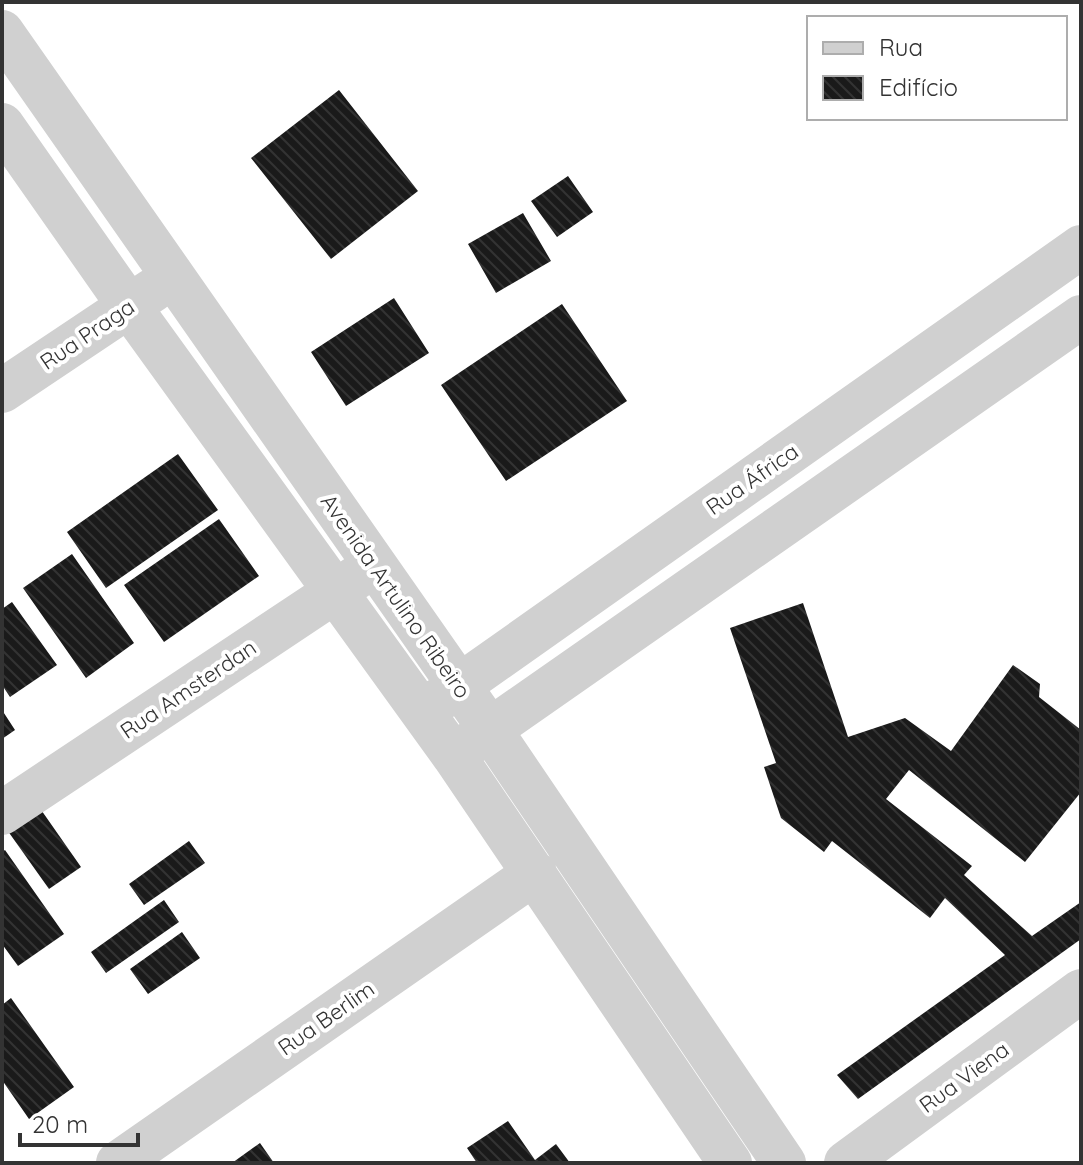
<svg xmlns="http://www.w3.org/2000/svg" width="1083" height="1165" font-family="Quicksand,sans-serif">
	<defs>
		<pattern id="building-back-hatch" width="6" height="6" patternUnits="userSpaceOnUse" patternTransform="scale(2)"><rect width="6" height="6" fill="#1a1a1a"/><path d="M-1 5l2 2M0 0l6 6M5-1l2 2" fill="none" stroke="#333"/></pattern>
	</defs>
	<rect width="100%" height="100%" fill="#fff"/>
	<path fill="url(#building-back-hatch)" d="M 339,90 L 418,191 L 331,259 L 251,158 Z
		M 568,176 L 593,212 L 557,237 L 531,201 Z
		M 523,213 L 551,261 L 496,293 L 468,244 Z
		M 394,298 L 429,353 L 346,406 L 311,352 Z
		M 562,304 L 627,401 L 506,481 L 441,385 Z
		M 178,454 L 218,510 L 106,588 L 67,532 Z
		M 219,519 L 259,576 L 164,642 L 124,585 Z
		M 72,554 L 134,643 L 86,678 L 23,588 Z
		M 12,602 L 57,665 L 10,697 L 2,685 L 2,609 Z
		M 803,603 L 848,737 L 905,718 L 951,751 L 1013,665 L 1040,684 L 1039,697 L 1081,730 L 1081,792 L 1025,862 L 909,770 L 886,799 L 972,866 L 964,875 L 1032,936 L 1081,902 L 1081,939 L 858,1099 L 837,1075 L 1005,955 L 945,898 L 930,918 L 832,841 L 824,852 L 781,818 L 764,767 L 776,763 L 730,628 Z
		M 2,710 L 15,730 L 2,739 Z
		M 37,804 L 81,867 L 49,889 L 5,827 Z
		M 189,841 L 205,863 L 144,905 L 129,884 Z
		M 5,850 L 64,934 L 18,966 L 2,944 L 2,852 Z
		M 164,900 L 179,922 L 106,973 L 91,952 Z
		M 182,932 L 200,958 L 148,994 L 130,969 Z
		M 11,998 L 74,1087 L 29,1119 L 2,1080 L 2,1005 Z
		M 508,1121 L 535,1160 L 556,1144 L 570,1163 L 477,1163 L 467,1148 Z
		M 260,1143 L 274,1163 L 232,1163 Z"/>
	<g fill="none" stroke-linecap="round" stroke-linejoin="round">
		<path stroke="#d0d0d0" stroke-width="44" d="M 2,32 L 489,728 L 784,1163
			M 2,125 L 129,306 L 454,756 L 730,1163
			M 2,391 L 153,290
			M 436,702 L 1081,247
			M 465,747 L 1081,317
			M 2,813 L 360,575
			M 118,1163 L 535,873
			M 846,1163 L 1081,991"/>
	</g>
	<g text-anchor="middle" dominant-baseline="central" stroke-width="8" stroke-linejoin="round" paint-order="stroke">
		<g font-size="22" fill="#333" stroke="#fff">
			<text transform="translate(87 334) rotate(-34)">Rua Praga</text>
			<text transform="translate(752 479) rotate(-35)">Rua África</text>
			<text transform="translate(396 596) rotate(55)">Avenida Artulino Ribeiro</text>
			<text transform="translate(188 689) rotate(-34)">Rua Amsterdan</text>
			<text transform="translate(326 1018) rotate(-35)">Rua Berlim</text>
			<text transform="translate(964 1077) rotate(-36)">Rua Viena</text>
		</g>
	</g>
	<rect width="1083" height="1165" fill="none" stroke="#333333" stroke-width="8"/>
	<rect x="807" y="16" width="260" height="104" fill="#ffffff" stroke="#adadad" stroke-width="2"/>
	<rect x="823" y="42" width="40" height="12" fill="#d0d0d0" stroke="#adadad" stroke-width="2"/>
	<text x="879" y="56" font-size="24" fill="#333333">Rua</text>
	<rect x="823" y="76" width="40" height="24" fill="url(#building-back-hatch)" stroke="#adadad" stroke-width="2"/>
	<text x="879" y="96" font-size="24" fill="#333333">Edifício</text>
	<path d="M20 1133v12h118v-12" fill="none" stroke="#333333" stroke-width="4"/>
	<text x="32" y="1133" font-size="24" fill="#333333" stroke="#ffffff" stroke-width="6" paint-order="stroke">20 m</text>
</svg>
